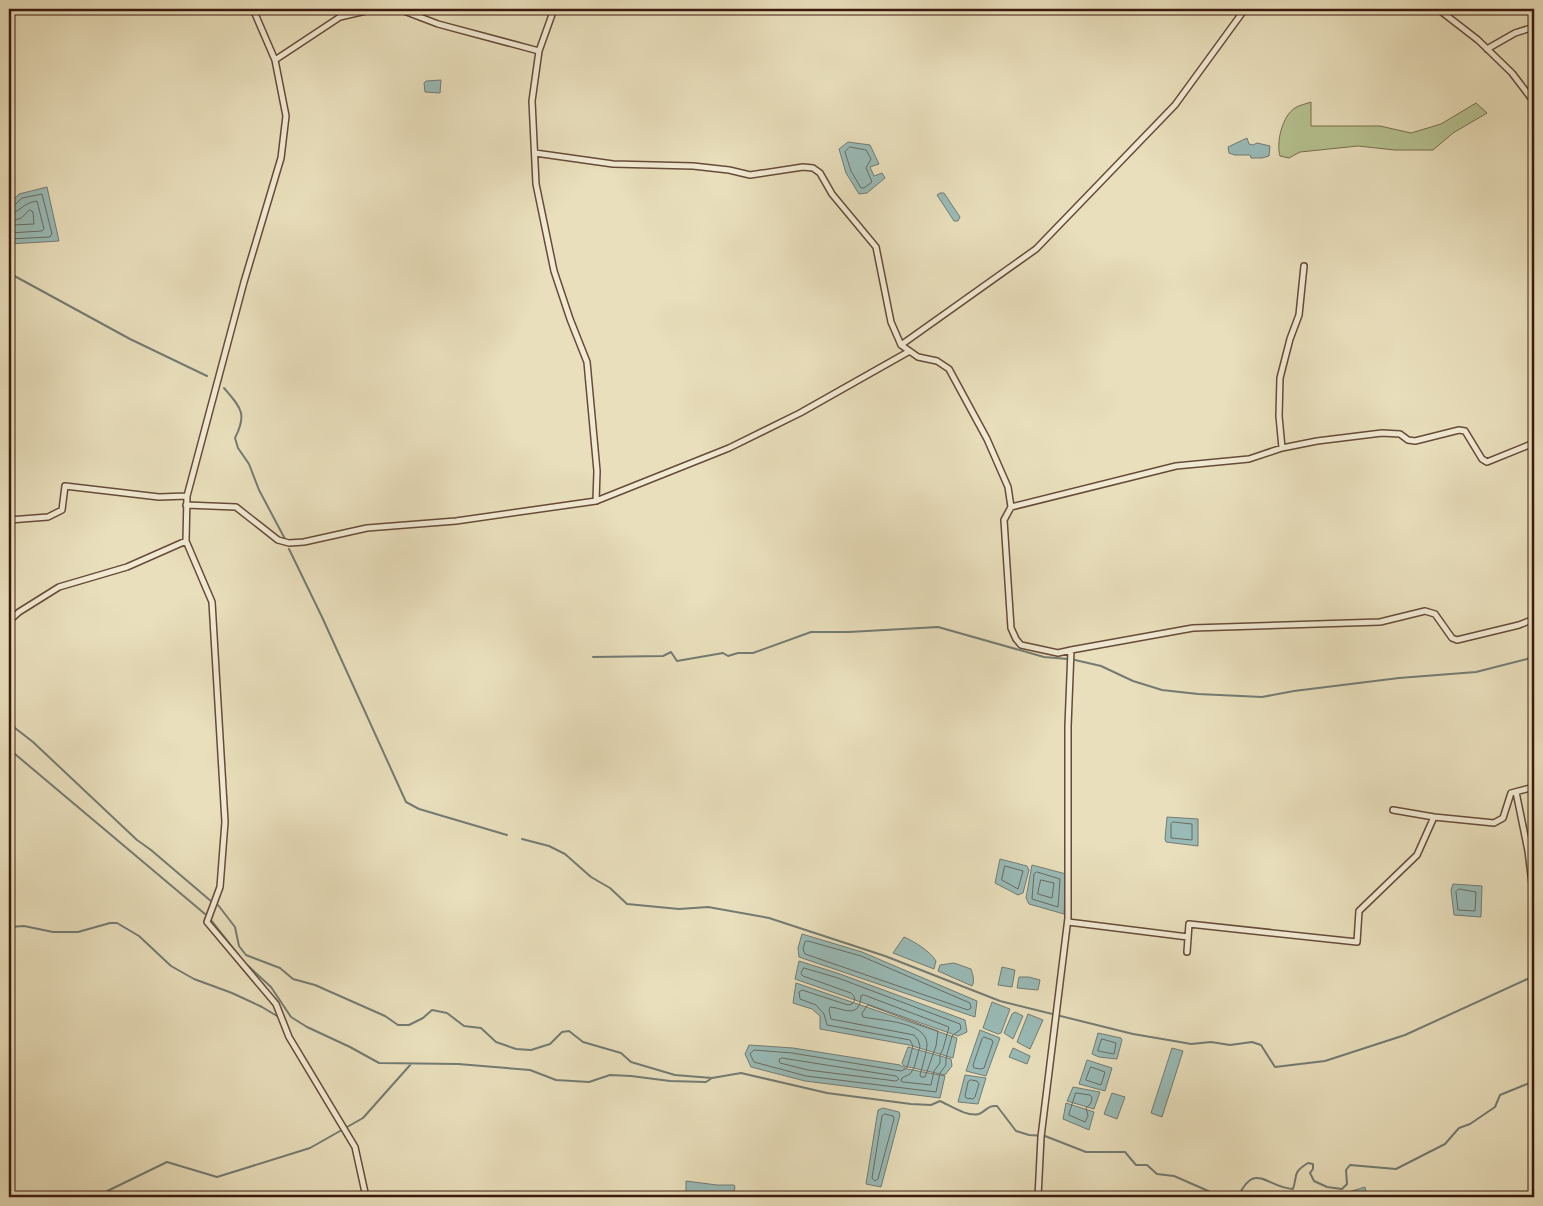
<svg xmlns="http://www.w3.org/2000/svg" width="1543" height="1206" font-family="'IM FELL Great Primer',serif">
	<rect width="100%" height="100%" fill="#e9dfbc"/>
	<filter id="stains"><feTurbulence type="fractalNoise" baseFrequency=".004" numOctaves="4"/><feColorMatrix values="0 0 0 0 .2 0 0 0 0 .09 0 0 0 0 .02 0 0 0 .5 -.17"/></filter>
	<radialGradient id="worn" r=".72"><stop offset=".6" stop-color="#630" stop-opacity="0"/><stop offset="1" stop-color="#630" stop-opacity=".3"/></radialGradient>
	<path fill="#b6c291" stroke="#786e4f" d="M 1311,102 L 1311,126 L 1380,126 L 1411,133 L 1441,124 L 1476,103 L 1487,113 L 1453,133 L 1433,150 L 1395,150 L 1358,146 L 1300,152 L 1289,158 L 1280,156 C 1276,143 1282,116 1295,108 C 1299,105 1306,104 1311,102 Z"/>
	<path fill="#99bbb7" stroke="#737b73" d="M 441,80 L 440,93 L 425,92 L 424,83 L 426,81 Z
		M 1247,138 L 1249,144 L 1253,145 L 1257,143 L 1270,146 L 1269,156 L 1262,158 L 1251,158 L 1250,155 L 1235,155 L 1229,153 L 1228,147 Z
		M 848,142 L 870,145 L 879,164 L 870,167 L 874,176 L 882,173 L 885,178 L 867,193 L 859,194 L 846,173 L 839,149 Z
		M 47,187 L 59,241 L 9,244 L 9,204 L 19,194 Z
		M 940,193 L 944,193 L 960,217 L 958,221 L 954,221 L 937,195 Z
		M 1167,817 L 1198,819 L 1198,846 L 1166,842 L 1165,839 Z
		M 1000,859 L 1027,866 L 1029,870 L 1023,893 L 1018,895 L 995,883 Z
		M 1032,865 L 1066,874 L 1064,914 L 1029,904 L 1026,898 Z
		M 1453,884 L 1482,886 L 1481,917 L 1454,915 L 1451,890 Z
		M 802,934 L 862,952 L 977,1001 L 975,1017 L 799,957 L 798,948 Z
		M 904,937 C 915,942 930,951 936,961 L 934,969 L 893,953 Z
		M 799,961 L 840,974 L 965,1020 L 967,1032 L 958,1036 L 795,979 Z
		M 954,963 L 971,969 C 973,975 975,981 972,986 L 938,971 L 940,965 Z
		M 1002,967 L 1015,970 L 1012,987 L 998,985 Z
		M 1019,977 L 1029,977 L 1040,980 L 1038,990 L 1017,988 Z
		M 796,983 L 957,1038 L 953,1058 L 909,1045 L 820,1029 L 820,1016 L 812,1009 L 793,1003 Z
		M 992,1002 L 1010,1009 L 1001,1033 L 998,1034 L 983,1028 Z
		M 1015,1012 L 1023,1016 L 1013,1039 L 1004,1033 L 1012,1014 Z
		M 1028,1014 L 1043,1020 L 1030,1049 L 1017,1042 Z
		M 980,1030 L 1000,1038 L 986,1076 L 966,1071 Z
		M 1098,1033 L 1121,1038 L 1122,1040 L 1117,1059 L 1099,1057 L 1092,1054 Z
		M 749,1045 L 793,1048 L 900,1065 L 907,1069 L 945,1076 L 940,1098 L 805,1081 L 751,1067 L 745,1054 Z
		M 908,1047 L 951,1059 L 952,1066 L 945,1075 L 904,1066 L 902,1063 Z
		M 1013,1048 L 1030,1056 L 1027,1064 L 1009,1057 Z
		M 1172,1048 L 1183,1051 L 1162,1117 L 1151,1113 Z
		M 1087,1060 L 1112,1068 L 1105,1091 L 1079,1084 Z
		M 965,1075 L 986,1078 L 978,1104 L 958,1102 Z
		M 1073,1087 L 1100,1092 L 1094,1109 L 1067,1101 Z
		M 1112,1093 L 1125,1097 L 1117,1119 L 1104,1114 Z
		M 1066,1103 L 1094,1112 L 1089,1130 L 1063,1119 Z
		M 883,1108 L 899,1112 L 900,1115 L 881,1187 L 866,1184 L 878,1110 Z
		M 686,1181 L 717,1185 L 734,1185 L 735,1187 L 733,1197 L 708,1197 L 686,1192 Z
		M 1365,1187 L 1367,1197 L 1339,1197 L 1339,1195 Z"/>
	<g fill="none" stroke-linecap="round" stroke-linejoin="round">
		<path stroke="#6a6a62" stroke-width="1" d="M 850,147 L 866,150 L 871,159 L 866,168 L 872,182 L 864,188 L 861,188 L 851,171 L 845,152 Z
			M 9,207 L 14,206 L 22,198 L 42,194 L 52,234 L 50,237 L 9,239
			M 30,210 L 33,212 L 34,224 L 13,225 L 13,221 L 21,218 Z
			M 9,214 C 21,212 22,203 37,201 L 44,229 L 42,231 L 9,233
			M 1173,822 L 1192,824 L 1192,840 L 1171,838 L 1171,824 Z
			M 1005,866 L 1023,871 L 1018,889 L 1002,880 Z
			M 1037,872 L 1060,879 L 1058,907 L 1032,899 L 1034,874 Z
			M 1041,880 L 1054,883 L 1052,898 L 1038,894 Z
			M 1459,889 L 1476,892 L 1475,911 L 1458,910 L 1456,892 Z
			M 808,941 L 861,956 L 970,1003 L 971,1008 L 968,1010 L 805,954 L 803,949 L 805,942 Z
			M 804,968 L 838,978 L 960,1024 L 961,1029 L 952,1036 C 950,1046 945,1056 946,1065 L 940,1073 L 936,1092 L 806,1076 L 754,1062 L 750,1054 L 754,1050 L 792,1053 L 901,1071 L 907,1068 L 913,1046 L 910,1040 L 827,1025 L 824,1014 L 816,1005 L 800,999 L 799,992 L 802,990 L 848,1005 L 852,1004 L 855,1000 L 854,996 L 851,993 L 803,976 L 801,974 Z
			M 864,995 L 949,1027 L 943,1049 L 940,1055 L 940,1063 L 934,1071 L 931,1085 L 903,1082 L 901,1081 L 902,1078 L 910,1074 L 914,1068 L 920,1046 L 918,1040 L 914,1035 L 831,1019 L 829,1010 L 830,1007 C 843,1008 860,1020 861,996 Z
			M 868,1005 L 938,1031 L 936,1046 L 925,1077 L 921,1077 L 920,1075 C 922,1067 927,1052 927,1044 C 926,1021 881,1021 863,1017 L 862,1014 Z
			M 984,1037 L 992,1040 L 993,1042 L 984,1068 L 981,1069 L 974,1068 L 973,1065 L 982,1039 Z
			M 1102,1039 L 1116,1043 L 1114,1054 L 1098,1051 Z
			M 782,1058 L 896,1076 L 899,1079 L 896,1081 L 808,1070 L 780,1063 L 779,1060 Z
			M 1091,1067 L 1105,1072 L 1101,1085 L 1086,1080 Z
			M 971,1080 L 977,1081 L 979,1084 L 975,1097 L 973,1099 L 966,1098 L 965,1096 L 968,1082 Z
			M 1076,1093 L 1090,1095 L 1092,1097 L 1091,1103 L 1086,1108 L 1088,1116 L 1085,1122 L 1069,1115 Z
			M 885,1114 L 893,1116 L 894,1119 L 878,1179 L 875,1181 L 872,1178 L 882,1116 Z"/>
		<path stroke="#737b73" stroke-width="2" d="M 9,273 L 130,339 L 207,376
			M 224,388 C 240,407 248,413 235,438 L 238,448 L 249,464 L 259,490 L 285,539
			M 289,549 L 322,617 L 406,802 L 419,809 L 507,835
			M 593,657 L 663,656 L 671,652 L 677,661 L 723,653 L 728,656 L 738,653 L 753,653 L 811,632 L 849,632 L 938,627 L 1044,657 L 1068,659
			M 1075,660 L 1101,666 L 1133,681 L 1162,690 L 1198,694 L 1262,697 L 1294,691 L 1399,678 L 1476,672 L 1527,659 L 1534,656
			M 9,715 L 15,728 L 33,742 L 137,840 L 151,850 L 212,902
			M 9,749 L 205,914
			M 522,839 L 549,846 L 565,854 L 591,877 L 610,888 L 627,904 L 679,909 L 708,907 L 769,918 L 885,956 L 1000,1001 L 1133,1034 L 1180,1042 L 1191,1044 L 1211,1042 L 1230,1045 L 1252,1042 L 1261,1045 L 1275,1067 L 1325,1061 L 1405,1035 L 1534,976
			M 218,905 L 235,927 L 239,946 L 246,955 L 280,968 L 293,979 L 315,985 L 385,1016 L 398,1025 L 409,1025 L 423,1018 L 432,1010 L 447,1013 L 464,1026 L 481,1028 L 496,1042 L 516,1049 L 531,1050 L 550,1044 L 562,1032 L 569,1031 L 583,1042 L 621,1053 L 631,1062 L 675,1075 L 712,1078 L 741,1073 L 827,1093 L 911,1104 L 931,1105 L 940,1101 C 951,1106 967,1117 979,1114 C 986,1111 988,1105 997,1106 L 1016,1131 L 1029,1135 L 1045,1136 L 1086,1152 L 1125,1152 L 1136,1165 L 1147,1165 L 1157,1174 L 1174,1176 L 1222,1197
			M 211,920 L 245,963 L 271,987 L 291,1017 L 307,1027 L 350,1047 L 379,1063 L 458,1064 L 530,1070 L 556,1080 L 589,1082 L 610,1075 L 631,1076 L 670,1081 L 706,1082 L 712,1078
			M 9,927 L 24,926 L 53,932 L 78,932 L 110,923 L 117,923 L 139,936 L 171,966 L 194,979 L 232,993 L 262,1007 L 277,1016
			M 95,1197 L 167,1162 L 217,1177 L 310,1148 L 363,1118 L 411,1064
			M 1238,1197 C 1255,1160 1267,1188 1293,1189 C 1298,1174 1292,1173 1308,1163 L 1313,1164 L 1313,1169 L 1310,1173 L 1314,1181 L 1327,1187 L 1342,1189 L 1347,1184 L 1346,1170 L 1350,1165 L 1396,1169 L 1445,1144 L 1459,1128 L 1470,1124 L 1495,1107 L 1500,1095 L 1532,1082 L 1534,1078"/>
		<defs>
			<path id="minor" d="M 253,9 L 275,60 L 286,116 L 281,158 L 244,282 L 187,496 L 186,541 L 212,602 L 225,822 L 220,887 L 207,922 L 276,1004 L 289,1037 L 355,1147 L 366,1197
				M 554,9 L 539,51 L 532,101 L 536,184 L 554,271 L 570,319 L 587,362 L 597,471 L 596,501
				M 1438,9 L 1478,40 L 1512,73 L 1534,102
				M 1487,49 L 1515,33 L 1534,27
				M 275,60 L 340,17 L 370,10 L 404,11 L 438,24 L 539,51
				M 535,153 L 613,164 L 693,166 L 729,170 L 750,175 L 803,167 L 813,168 L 820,173 L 832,194 L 876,247 L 891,322 L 901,345 L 918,357 L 937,361 L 949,369 L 962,393 L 987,439 L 1008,487 L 1011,507 L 1004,520 L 1011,628 L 1016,639 L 1021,645 L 1058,653 L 1071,650 L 1068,726 L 1068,918 L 1041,1137 L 1038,1197
				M 901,345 L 1036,249 L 1175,105 L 1245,9
				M 1282,448 L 1279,416 L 1280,378 L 1290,339 L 1299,315 L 1304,266
				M 186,505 L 236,507 L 278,540 L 289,543 L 304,542 L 367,528 L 456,521 L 596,501 L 729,448 L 800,413 L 908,352
				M 1011,507 L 1176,466 L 1249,459 L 1282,448 L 1317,441 L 1382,433 L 1400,434 L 1408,440 L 1415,441 L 1459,430 L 1465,431 L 1482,459 L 1487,462 L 1534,443
				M 9,520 L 48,517 L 62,510 L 65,486 L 159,497 L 187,496
				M 9,621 L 19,612 L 59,587 L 127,567 L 186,541
				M 1071,650 L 1193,628 L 1380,622 L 1425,611 L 1435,614 L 1452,638 L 1457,640 L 1519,625 L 1534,619
				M 1516,792 L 1528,851 L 1534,900
				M 1393,810 L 1434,817 L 1494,823 L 1503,818 L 1511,793 L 1534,787
				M 1068,922 L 1188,937
				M 1187,952 L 1189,924 L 1357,942 L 1359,911 L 1417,855 L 1434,817"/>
		</defs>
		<use href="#minor" stroke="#664b39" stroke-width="8"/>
		<use href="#minor" stroke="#f1ead3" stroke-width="5"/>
	</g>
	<rect width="1543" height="1206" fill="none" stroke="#e9dfbc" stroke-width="30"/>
	<rect x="10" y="10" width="1523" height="1186" fill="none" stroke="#3b1a0d" stroke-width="2.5"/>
	<rect x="15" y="15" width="1513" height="1176" fill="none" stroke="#3b1a0d"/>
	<rect width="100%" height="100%" filter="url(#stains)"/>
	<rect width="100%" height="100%" fill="url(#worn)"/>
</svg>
